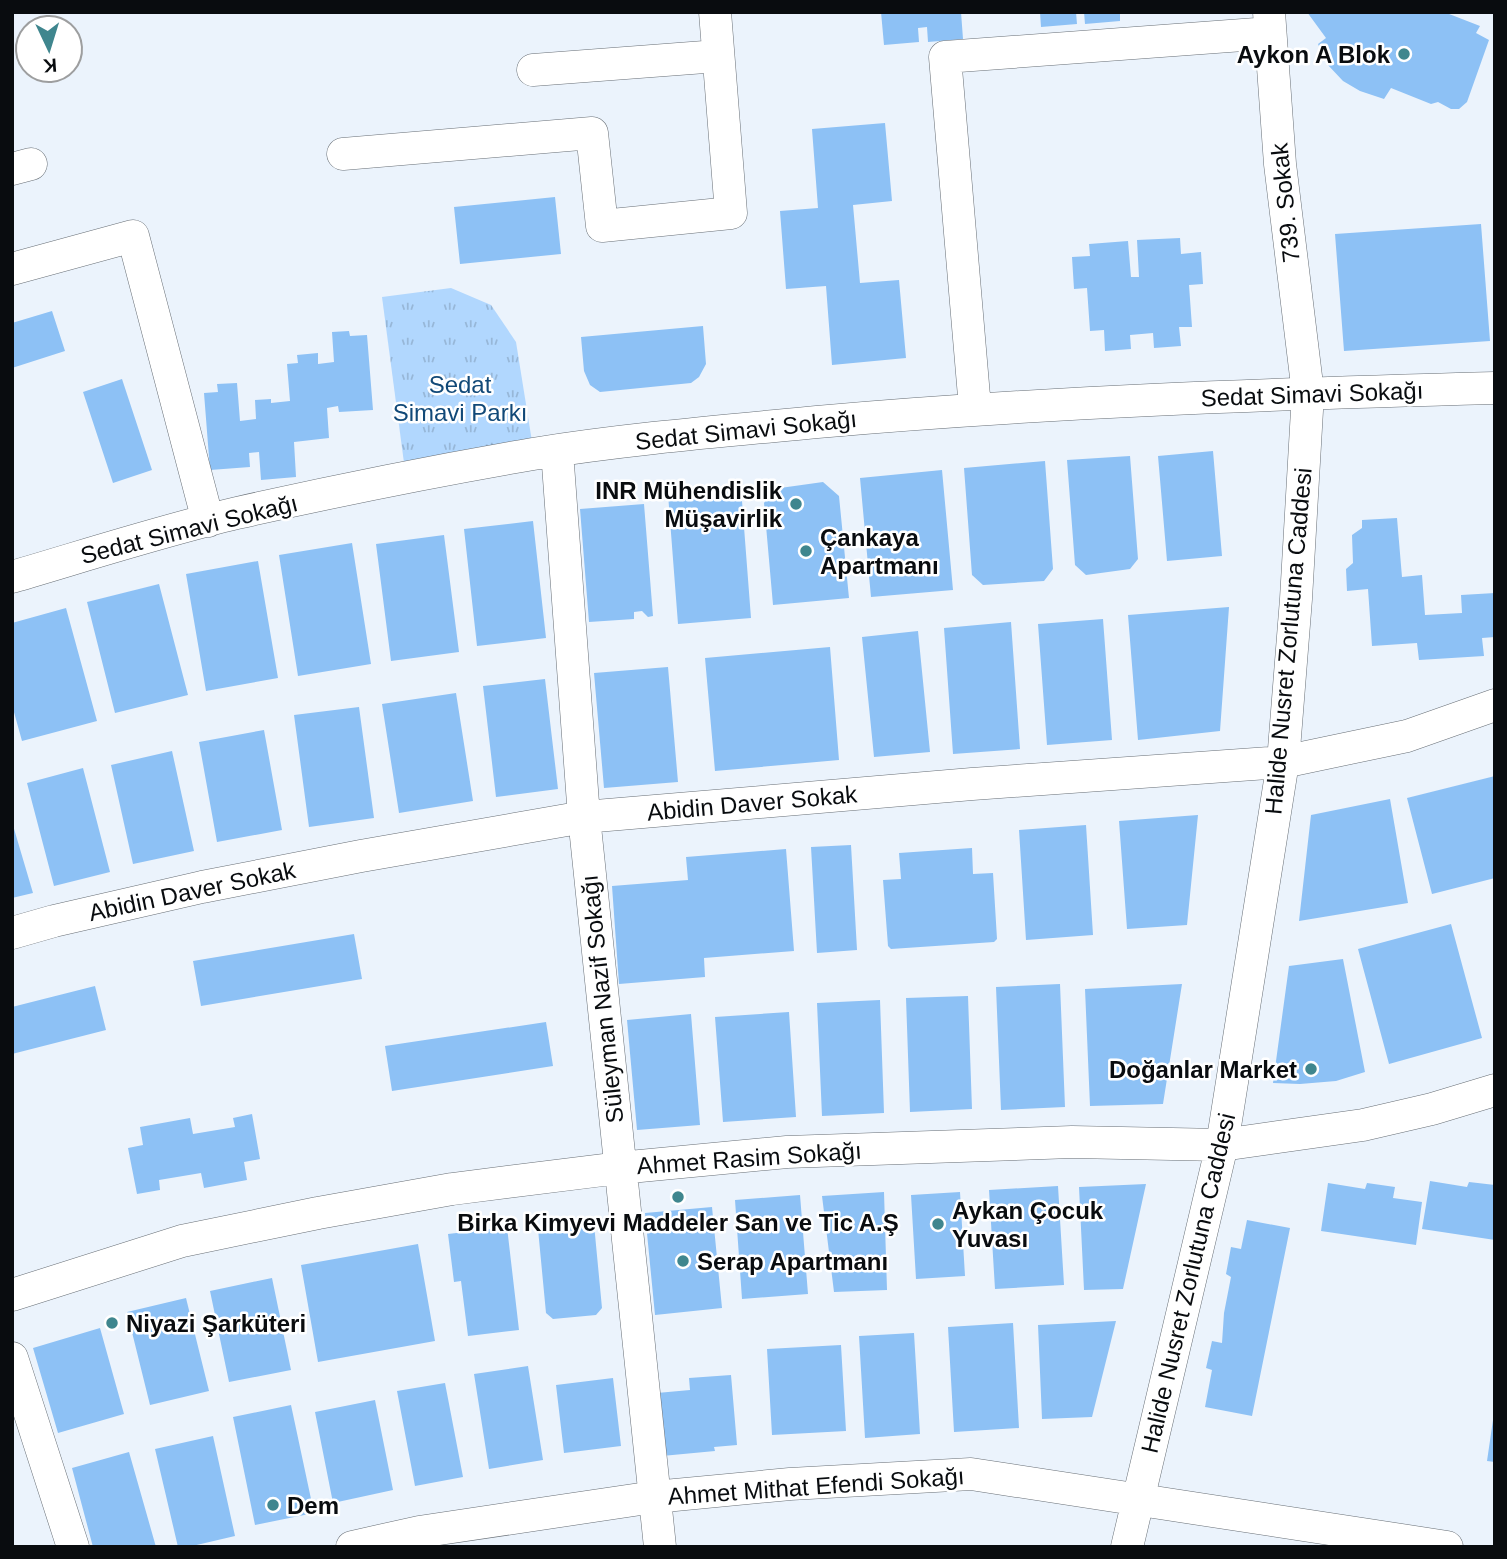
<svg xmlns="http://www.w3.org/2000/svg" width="1507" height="1559" font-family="Helvetica,sans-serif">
	<defs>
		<pattern id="park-tufts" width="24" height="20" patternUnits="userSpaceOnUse" patternTransform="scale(1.75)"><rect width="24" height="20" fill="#b1d7fe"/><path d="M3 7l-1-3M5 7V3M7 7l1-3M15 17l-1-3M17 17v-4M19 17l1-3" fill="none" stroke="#97b7d8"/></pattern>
	</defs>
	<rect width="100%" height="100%" fill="#ebf3fc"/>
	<path fill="url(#park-tufts)" d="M 451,288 L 491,305 L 516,342 L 534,454 L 406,478 L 382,297 Z"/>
	<path fill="#8dc1f5" d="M 881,12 L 961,12 L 963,39 L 928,42 L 927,27 L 918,28 L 919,42 L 884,45 Z
		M 1040,12 L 1076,12 L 1077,24 L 1041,27 Z
		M 1084,12 L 1120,12 L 1120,21 L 1085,24 Z
		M 1307,12 L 1444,12 L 1480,26 L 1476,33 L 1489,40 L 1467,102 L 1459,109 L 1451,109 L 1438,102 L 1431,104 L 1391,88 L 1384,99 L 1360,91 L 1343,81 L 1327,64 L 1318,44 L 1326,38 Z
		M 885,123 L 892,201 L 853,205 L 860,283 L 899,280 L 906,358 L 832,365 L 826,286 L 786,289 L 780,211 L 818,208 L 812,129 Z
		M 555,197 L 561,254 L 460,264 L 454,207 Z
		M 1481,224 L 1490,341 L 1344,351 L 1335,234 Z
		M 1180,238 L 1181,254 L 1201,252 L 1203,284 L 1189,285 L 1192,327 L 1179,327 L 1181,346 L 1154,348 L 1153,333 L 1130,335 L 1131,349 L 1105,351 L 1104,330 L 1090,331 L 1087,288 L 1074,289 L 1072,257 L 1090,256 L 1089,244 L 1128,241 L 1131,277 L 1139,277 L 1137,240 Z
		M 52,311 L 65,351 L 12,368 L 12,323 Z
		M 703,326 L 706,364 L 699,377 L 691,383 L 600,392 L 590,385 L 584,371 L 581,337 Z
		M 349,331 L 350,336 L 367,335 L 373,410 L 339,412 L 338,406 L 327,408 L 329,438 L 294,442 L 296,477 L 261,480 L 259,452 L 249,453 L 250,467 L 210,470 L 204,393 L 218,392 L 217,384 L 237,383 L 240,421 L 256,419 L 255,400 L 271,399 L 271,403 L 290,401 L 287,364 L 298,363 L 297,355 L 318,353 L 318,364 L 334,362 L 332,332 Z
		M 122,379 L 152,470 L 113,483 L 83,392 Z
		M 1213,451 L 1222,556 L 1167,561 L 1158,456 Z
		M 1130,456 L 1138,559 L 1130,569 L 1086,575 L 1075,565 L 1067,460 Z
		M 1045,461 L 1053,569 L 1044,581 L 983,585 L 972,575 L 964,468 Z
		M 942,470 L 953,590 L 871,597 L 860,478 Z
		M 823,482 L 839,496 L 849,598 L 773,605 L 764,503 L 773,489 Z
		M 741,488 L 751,618 L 678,624 L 668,494 Z
		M 644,504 L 653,616 L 648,617 L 642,611 L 634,612 L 634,619 L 589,622 L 580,509 Z
		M 1397,518 L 1402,577 L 1422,575 L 1425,615 L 1462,613 L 1461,595 L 1495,593 L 1495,637 L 1482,638 L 1484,656 L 1419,660 L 1417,643 L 1372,646 L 1368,589 L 1347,591 L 1346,569 L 1353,563 L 1352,535 L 1362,528 L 1362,520 Z
		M 533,521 L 546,638 L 477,646 L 464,529 Z
		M 444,535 L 459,652 L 391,661 L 376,544 Z
		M 352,543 L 371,664 L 298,676 L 279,555 Z
		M 258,561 L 278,678 L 206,691 L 186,574 Z
		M 159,584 L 188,695 L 115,713 L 87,602 Z
		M 1229,607 L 1220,731 L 1138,740 L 1128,615 Z
		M 66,608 L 97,721 L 22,741 L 12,705 L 12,623 Z
		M 1103,619 L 1112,740 L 1047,745 L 1038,624 Z
		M 1011,622 L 1020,749 L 953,754 L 944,628 Z
		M 918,631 L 930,752 L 874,757 L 862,637 Z
		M 830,647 L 839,760 L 715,771 L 705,658 Z
		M 668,667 L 678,782 L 604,788 L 594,673 Z
		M 545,679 L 558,789 L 496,797 L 483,686 Z
		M 456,693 L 473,801 L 399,813 L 382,704 Z
		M 359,707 L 374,818 L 309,827 L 294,715 Z
		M 264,730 L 282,830 L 217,842 L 199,742 Z
		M 172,751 L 194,851 L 133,864 L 111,765 Z
		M 83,768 L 110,872 L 54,886 L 27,783 Z
		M 1495,776 L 1495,878 L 1432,894 L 1407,798 Z
		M 1390,799 L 1408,903 L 1299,921 L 1311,815 Z
		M 1198,815 L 1187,925 L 1127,929 L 1119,821 Z
		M 12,822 L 33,893 L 12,898 Z
		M 1086,825 L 1093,935 L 1026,940 L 1019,830 Z
		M 851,845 L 857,950 L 817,953 L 811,847 Z
		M 972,848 L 973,874 L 993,873 L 997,939 L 994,942 L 891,949 L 888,946 L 883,880 L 901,879 L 899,853 Z
		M 786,849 L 794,951 L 704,958 L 705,977 L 619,984 L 612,886 L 688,880 L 686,857 Z
		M 1451,924 L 1482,1038 L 1389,1064 L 1358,949 Z
		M 354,934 L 362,979 L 201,1006 L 193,961 Z
		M 1343,959 L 1365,1072 L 1336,1081 L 1300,1084 L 1273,1083 L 1289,966 Z
		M 1060,984 L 1065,1107 L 1001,1110 L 996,987 Z
		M 1182,984 L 1163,1104 L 1090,1106 L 1085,989 Z
		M 95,986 L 106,1030 L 12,1054 L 12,1007 Z
		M 968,996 L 972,1109 L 910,1112 L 906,998 Z
		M 880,1000 L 884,1113 L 822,1116 L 817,1003 Z
		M 789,1012 L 796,1117 L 723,1122 L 715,1017 Z
		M 691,1014 L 700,1125 L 637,1130 L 627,1020 Z
		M 546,1022 L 553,1066 L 392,1091 L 385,1046 Z
		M 252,1114 L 260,1159 L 244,1162 L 247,1180 L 204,1188 L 201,1173 L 159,1180 L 160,1190 L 137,1194 L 128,1148 L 143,1145 L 140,1127 L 190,1118 L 193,1134 L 235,1127 L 233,1118 Z
		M 1430,1181 L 1467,1187 L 1469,1182 L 1495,1185 L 1495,1240 L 1422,1229 Z
		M 1328,1183 L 1365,1189 L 1367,1183 L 1395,1187 L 1393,1198 L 1422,1202 L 1416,1245 L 1321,1231 Z
		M 1146,1184 L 1123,1289 L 1084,1290 L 1079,1187 Z
		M 1058,1186 L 1064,1285 L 995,1289 L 989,1190 Z
		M 884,1192 L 887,1290 L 834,1292 L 822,1196 Z
		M 960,1192 L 965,1276 L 916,1279 L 911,1195 Z
		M 800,1195 L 808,1294 L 742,1299 L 735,1200 Z
		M 712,1207 L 722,1308 L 655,1315 L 645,1213 Z
		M 1247,1220 L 1290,1228 L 1252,1416 L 1205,1407 L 1212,1370 L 1206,1368 L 1212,1341 L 1222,1343 L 1224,1313 L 1231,1277 L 1226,1274 L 1231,1247 L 1241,1249 Z
		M 594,1224 L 602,1308 L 596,1315 L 553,1319 L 546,1313 L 538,1229 Z
		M 507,1227 L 519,1330 L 468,1336 L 461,1281 L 454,1282 L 448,1234 Z
		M 418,1244 L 435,1341 L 318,1362 L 301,1265 Z
		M 272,1278 L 291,1370 L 229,1382 L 210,1291 Z
		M 186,1298 L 209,1391 L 150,1405 L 127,1312 Z
		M 1116,1321 L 1092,1417 L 1042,1419 L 1038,1325 Z
		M 1013,1323 L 1019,1428 L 954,1432 L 948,1327 Z
		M 100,1328 L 124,1414 L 58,1433 L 33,1348 Z
		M 914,1333 L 920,1434 L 865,1438 L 859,1336 Z
		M 841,1345 L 846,1431 L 772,1435 L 767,1349 Z
		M 528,1366 L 543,1460 L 489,1469 L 474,1374 Z
		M 731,1375 L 737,1445 L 714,1447 L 715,1451 L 662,1456 L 657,1393 L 690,1390 L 689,1378 Z
		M 613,1378 L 621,1446 L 564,1453 L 556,1385 Z
		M 445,1383 L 463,1477 L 415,1486 L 397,1391 Z
		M 375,1400 L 393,1490 L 333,1503 L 315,1412 Z
		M 291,1405 L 314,1513 L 255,1525 L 233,1417 Z
		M 1493,1420 L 1495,1420 L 1495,1462 L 1487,1461 Z
		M 213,1436 L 235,1536 L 188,1547 L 178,1547 L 155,1449 Z
		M 129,1452 L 156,1547 L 93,1547 L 72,1468 Z"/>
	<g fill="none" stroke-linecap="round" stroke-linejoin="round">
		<defs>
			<path id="minor" d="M 533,70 L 718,56
				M 343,154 L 592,133 L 602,226 L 731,213 L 715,12
				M 12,169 L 31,164
				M 12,269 L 133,236 L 208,521
				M 975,408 L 945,57 L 1270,33
				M 557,451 L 584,817 L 660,1547
				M 12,577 C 87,555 161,531 237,513 C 335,491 434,471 533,454 C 626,439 723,431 817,422 C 1043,402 1269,394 1495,388
				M 12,933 L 54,921 L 202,887 L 361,856 L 584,817 L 972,784 L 1283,762 L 1407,736 L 1495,705
				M 12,1295 L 182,1241 L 318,1213 L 452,1189 L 619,1168 L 787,1152 L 1072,1142 L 1222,1145 L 1363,1125 L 1432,1109 L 1495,1090
				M 12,1358 L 73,1547
				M 352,1547 L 419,1532 L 654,1497 L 790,1484 L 971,1474 L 1447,1547
				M 1127,1547 L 1222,1145 L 1283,762 L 1296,599 L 1308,393 L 1280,164 L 1269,12"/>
		</defs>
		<use href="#minor" stroke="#686f76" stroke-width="33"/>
		<use href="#minor" stroke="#fff" stroke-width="32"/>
	</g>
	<g fill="#3f868e" stroke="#fff" stroke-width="2.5">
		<circle cx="1404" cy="54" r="7"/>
		<circle cx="796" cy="504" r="7"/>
		<circle cx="806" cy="551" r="7"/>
		<circle cx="1311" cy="1069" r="7"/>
		<circle cx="678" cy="1197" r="7"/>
		<circle cx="938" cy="1224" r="7"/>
		<circle cx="683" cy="1261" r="7"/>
		<circle cx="112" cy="1323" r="7"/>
		<circle cx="273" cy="1505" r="7"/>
	</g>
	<g text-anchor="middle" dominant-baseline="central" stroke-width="5" stroke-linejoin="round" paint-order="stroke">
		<g font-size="24" font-weight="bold" fill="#090c0f" stroke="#fff" text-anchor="start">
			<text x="1390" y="54" text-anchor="end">Aykon A Blok</text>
			<text x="782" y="490" text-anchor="end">INR Mühendislik<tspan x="782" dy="28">Müşavirlik</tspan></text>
			<text x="820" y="537">Çankaya<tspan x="820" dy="28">Apartmanı</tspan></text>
			<text x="1297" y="1069" text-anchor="end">Doğanlar Market</text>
			<text x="952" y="1210">Aykan Çocuk<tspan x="952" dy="28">Yuvası</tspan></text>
			<text x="678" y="1222" text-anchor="middle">Birka Kimyevi Maddeler San ve Tic A.Ş</text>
			<text x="697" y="1261">Serap Apartmanı</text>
			<text x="126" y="1323">Niyazi Şarküteri</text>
			<text x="287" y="1505">Dem</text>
		</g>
		<g font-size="24" fill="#090c0f" stroke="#fff">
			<text transform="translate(1285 203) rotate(-96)">739. Sokak</text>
			<text transform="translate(1312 394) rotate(-2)">Sedat Simavi Sokağı</text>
			<text transform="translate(746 430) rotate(-6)">Sedat Simavi Sokağı</text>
			<text transform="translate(189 529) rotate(-14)">Sedat Simavi Sokağı</text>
			<text transform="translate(1288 641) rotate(-85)">Halide Nusret Zorlutuna Caddesi</text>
			<text transform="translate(752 803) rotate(-5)">Abidin Daver Sokak</text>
			<text transform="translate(192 891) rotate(-12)">Abidin Daver Sokak</text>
			<text transform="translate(602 999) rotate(-96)">Süleyman Nazif Sokağı</text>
			<text transform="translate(749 1158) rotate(-4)">Ahmet Rasim Sokağı</text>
			<text transform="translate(1188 1283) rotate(-77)">Halide Nusret Zorlutuna Caddesi</text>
			<text transform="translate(816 1486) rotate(-4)">Ahmet Mithat Efendi Sokağı</text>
		</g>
		<g font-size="24" fill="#114978" stroke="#fff">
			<text x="460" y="384">Sedat<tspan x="460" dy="28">Simavi Parkı</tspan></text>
		</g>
	</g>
	<rect width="1507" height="1559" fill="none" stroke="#090c0f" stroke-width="28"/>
	<g transform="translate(49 49) rotate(176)"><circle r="33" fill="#ffffff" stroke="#9d9e9f" stroke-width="2"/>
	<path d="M0-5L12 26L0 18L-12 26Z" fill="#3f868e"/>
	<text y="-10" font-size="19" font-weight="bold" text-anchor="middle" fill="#090c0f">K</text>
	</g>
</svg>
